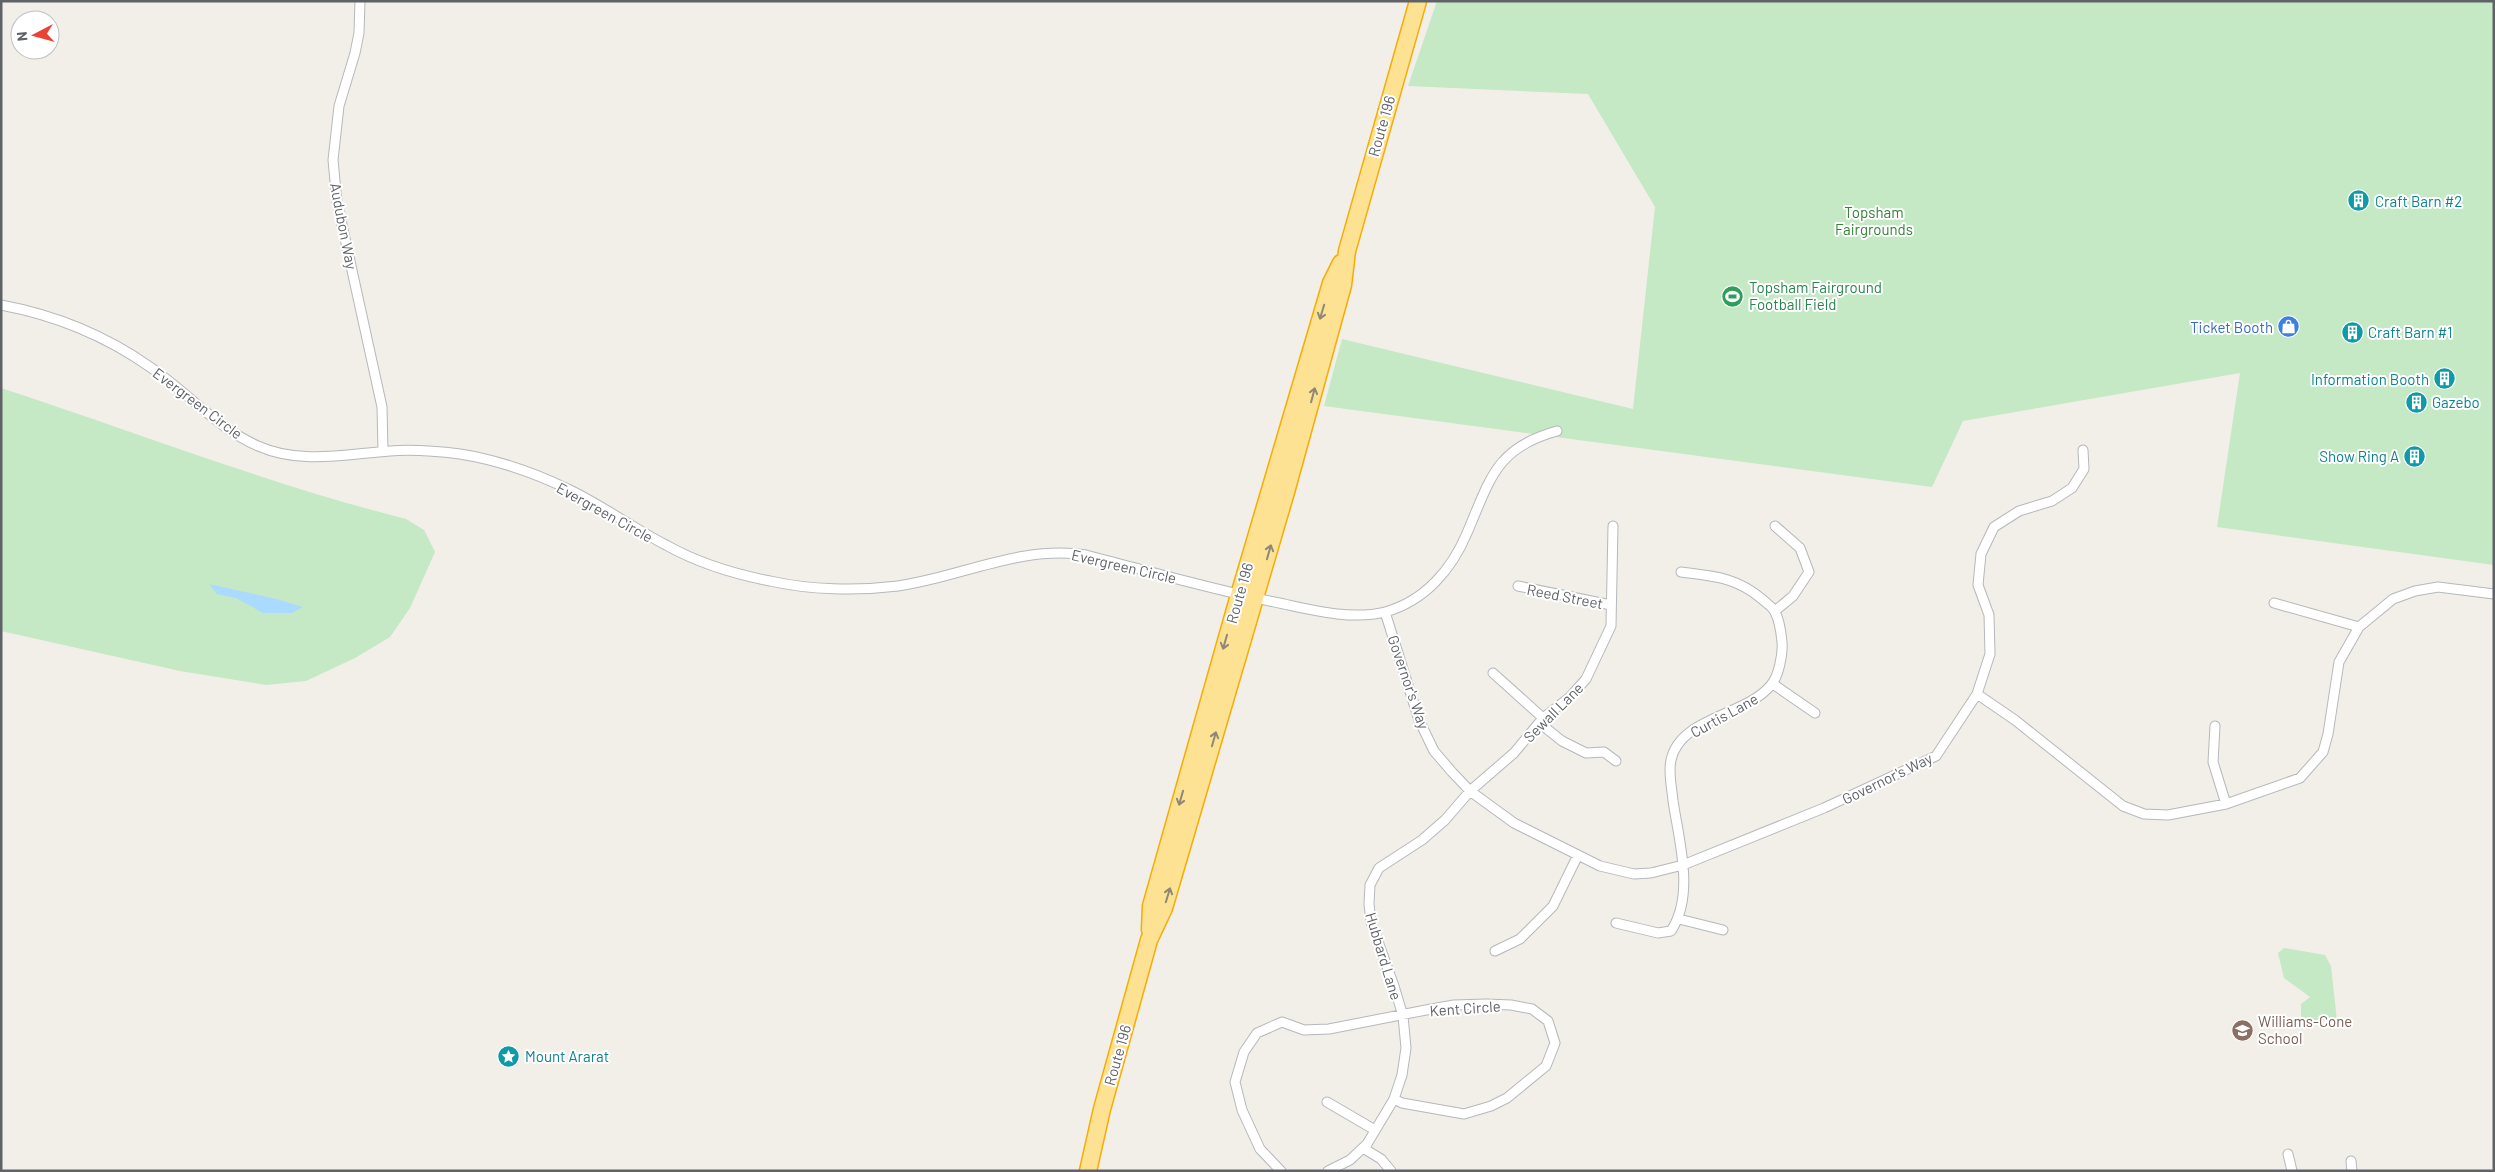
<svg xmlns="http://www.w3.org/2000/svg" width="2495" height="1172" font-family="Barlow,sans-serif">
	<rect width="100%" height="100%" fill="#f1efe8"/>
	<path fill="#c5e8c5" d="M 1437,1 L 2494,1 L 2494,565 L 2217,527 L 2240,373 L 1963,421 L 1932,487 L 1324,406 L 1342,339 L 1633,409 L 1655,207 L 1588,94 L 1408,86 Z
		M 1,388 C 136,432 268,484 406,519 L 424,530 L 435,552 L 410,608 L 390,637 L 355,658 L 306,681 L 266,685 L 180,671 L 1,631 Z
		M 2284,948 L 2325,955 L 2331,966 L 2337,1021 L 2301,1020 L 2301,1004 L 2310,997 L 2284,978 L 2278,953 Z"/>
	<path fill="#aadaff" d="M 209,584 L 276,599 L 303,607 L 292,613 L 263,613 L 236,598 L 217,594 Z"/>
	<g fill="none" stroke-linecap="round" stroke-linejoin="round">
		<defs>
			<path id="street" d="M 360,1 L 359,33 L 355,53 L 339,106 L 333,160 L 337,202 L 382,407 L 383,451
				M 1,305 C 55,315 106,336 150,367 C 187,392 217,428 258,446 C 301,465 346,454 390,451 C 414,449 436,451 460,454 C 498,460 535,473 570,490 C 603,506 633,528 666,545 C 698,563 734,574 770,581 C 810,590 857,591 898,586 C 961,577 1020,545 1086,555 C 1152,572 1217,591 1284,604 C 1316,611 1353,620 1385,612 C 1425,601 1452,569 1467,533 C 1490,480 1495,448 1557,431
				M 1775,526 L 1800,548 L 1809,572 L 1793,596 L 1775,611
				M 1518,586 L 1611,605
				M 2274,603 L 2359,627
				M 1385,612 L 1419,720 L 1434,751 L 1452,772 L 1470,791 L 1514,823 L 1600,866 L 1634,874 L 1651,873 L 1683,865 L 1824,808 L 1936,756 L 1977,694 L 2015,720 L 2123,806 L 2144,814 L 2168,815 L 2226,804 L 2300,778 L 2323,752 L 2328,734 L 2339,662 L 2359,627 L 2393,599 L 2415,591 L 2438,587 L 2494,594
				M 1493,673 L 1543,718 L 1547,729 L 1562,741 L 1586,753 L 1604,752 L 1616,761
				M 1773,684 L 1815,713
				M 1977,694 L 1990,654 L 1989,615 L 1978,585 L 1981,554 L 1994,527 L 2019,511 L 2052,501 L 2072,488 L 2084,469 L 2083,450
				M 2215,726 L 2213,762 L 2226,804
				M 1679,919 L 1723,930
				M 1616,923 L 1658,933 L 1671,931 C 1695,895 1679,841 1673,801 C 1672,788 1668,773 1671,760 C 1680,717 1746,716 1771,685 C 1779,676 1783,653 1782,642 C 1781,632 1780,621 1775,612 C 1773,607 1766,603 1762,599 C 1736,577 1713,576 1681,572
				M 1495,951 L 1520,939 L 1553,906 L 1578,855
				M 1327,1102 L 1375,1130
				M 1363,1148 L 1381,1159 L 1391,1171
				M 2288,1154 L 2292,1171
				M 2351,1161 L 2352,1171
				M 1281,1171 L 1260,1149 L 1242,1110 L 1235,1082 L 1244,1052 L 1257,1033 L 1282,1022 L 1304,1030 L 1329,1029 L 1426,1010 L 1454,1005 L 1486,1004 L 1511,1005 L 1532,1009 L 1548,1021 L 1555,1043 L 1546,1066 L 1507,1098 L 1491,1106 L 1464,1114 L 1402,1103 L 1394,1099
				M 1328,1171 L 1350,1160 L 1367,1144 L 1394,1099 L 1402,1075 L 1406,1048 L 1403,1016 L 1394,986 L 1371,922 L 1369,904 L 1370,885 L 1379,868 L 1422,840 L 1445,820 L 1470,791 L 1514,753 L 1543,718 L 1570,697 L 1586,679 L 1611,626 L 1613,526"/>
			<path id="highway" d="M 1150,930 L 1151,906 L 1239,595 L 1331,283 L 1341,263
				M 1088,1171 L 1102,1109 L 1149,940 L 1164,908 L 1286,492 L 1343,285 L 1347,251 L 1418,1"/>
		</defs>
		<use href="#street" stroke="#b5b8bc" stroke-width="11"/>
		<use href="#highway" stroke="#f9ab00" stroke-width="19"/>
		<use href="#street" stroke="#fff" stroke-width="9"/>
		<use href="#highway" stroke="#fde293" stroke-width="16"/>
	</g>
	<defs><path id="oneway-shaft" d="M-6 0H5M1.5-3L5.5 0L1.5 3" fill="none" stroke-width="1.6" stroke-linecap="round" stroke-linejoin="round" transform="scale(1.25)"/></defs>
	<g stroke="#8e8975">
		<use href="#oneway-shaft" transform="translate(1322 312) rotate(107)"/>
		<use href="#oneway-shaft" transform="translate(1313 395) rotate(-75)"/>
		<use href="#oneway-shaft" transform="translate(1269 552) rotate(-74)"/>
		<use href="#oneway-shaft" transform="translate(1225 642) rotate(106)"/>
		<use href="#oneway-shaft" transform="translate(1214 739) rotate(-74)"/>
		<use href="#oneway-shaft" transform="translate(1181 798) rotate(106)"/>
		<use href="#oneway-shaft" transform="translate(1168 895) rotate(-73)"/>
	</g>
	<defs>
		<symbol id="building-disc" viewBox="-11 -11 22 22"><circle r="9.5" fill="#0f9aa8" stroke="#fff"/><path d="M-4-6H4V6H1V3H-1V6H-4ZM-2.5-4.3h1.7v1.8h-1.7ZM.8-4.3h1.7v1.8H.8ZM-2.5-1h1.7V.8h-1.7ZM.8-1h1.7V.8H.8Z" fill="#fff"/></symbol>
		<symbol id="stadium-disc" viewBox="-11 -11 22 22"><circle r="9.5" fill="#2e9e5b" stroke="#fff"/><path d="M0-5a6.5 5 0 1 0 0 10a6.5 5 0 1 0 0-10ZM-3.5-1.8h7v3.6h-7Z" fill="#fff"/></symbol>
		<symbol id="shop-disc" viewBox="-11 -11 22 22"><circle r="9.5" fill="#3f7fe0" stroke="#fff"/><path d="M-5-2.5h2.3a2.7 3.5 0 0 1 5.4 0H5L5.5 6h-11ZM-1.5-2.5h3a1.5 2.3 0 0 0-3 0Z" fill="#fff"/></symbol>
		<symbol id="school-disc" viewBox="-11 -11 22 22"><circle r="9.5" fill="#8d6e63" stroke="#fff"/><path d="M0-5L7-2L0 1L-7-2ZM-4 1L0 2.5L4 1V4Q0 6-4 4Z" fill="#fff"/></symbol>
		<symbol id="sight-disc" viewBox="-11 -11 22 22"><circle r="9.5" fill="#0f9aa8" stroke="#fff"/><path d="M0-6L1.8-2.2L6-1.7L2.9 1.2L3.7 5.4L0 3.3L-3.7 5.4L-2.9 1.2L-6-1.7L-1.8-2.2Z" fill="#fff"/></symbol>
	</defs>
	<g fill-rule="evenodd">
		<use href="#building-disc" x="2346" y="188" width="25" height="25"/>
		<use href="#stadium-disc" x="1720" y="284" width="25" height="25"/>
		<use href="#shop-disc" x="2276" y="314" width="25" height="25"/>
		<use href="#building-disc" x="2340" y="320" width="25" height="25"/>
		<use href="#building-disc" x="2432" y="366" width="25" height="25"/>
		<use href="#building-disc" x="2404" y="390" width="25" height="25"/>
		<use href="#building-disc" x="2402" y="444" width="25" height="25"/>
		<use href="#school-disc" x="2230" y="1018" width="25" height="25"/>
		<use href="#sight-disc" x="496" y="1044" width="25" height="25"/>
	</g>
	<g text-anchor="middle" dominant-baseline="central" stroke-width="4" stroke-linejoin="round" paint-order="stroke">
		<g font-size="15" fill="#5f6368" stroke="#fff">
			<text transform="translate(1381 126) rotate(-74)">Route 196</text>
			<text transform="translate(344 226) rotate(79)">Audubon Way</text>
			<text transform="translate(198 403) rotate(37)">Evergreen Circle</text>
			<text transform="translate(605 512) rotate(29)">Evergreen Circle</text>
			<text transform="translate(1124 566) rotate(13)">Evergreen Circle</text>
			<text transform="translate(1239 593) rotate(-74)">Route 196</text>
			<text transform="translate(1565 596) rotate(11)">Reed Street</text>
			<text transform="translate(1409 682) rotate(71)">Governor's Way</text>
			<text transform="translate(1553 712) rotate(-45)">Sewall Lane</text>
			<text transform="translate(1724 715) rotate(-29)">Curtis Lane</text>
			<text transform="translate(1887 778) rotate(-26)">Governor's Way</text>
			<text transform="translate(1384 956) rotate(73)">Hubbard Lane</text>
			<text transform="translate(1465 1008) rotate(-4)">Kent Circle</text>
			<text transform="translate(1117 1055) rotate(-74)">Route 196</text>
		</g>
		<g font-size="15" fill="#0d838f" stroke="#fff" text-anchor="start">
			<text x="2375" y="201">Craft Barn #2</text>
			<text x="2368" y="332">Craft Barn #1</text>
			<text x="2429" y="379" text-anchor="end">Information Booth</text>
			<text x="2432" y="402">Gazebo</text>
			<text x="2399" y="456" text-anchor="end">Show Ring A</text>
			<text x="525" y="1056">Mount Ararat</text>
		</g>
		<g font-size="15" fill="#348238" stroke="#fff">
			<text x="1874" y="212">Topsham<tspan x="1874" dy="17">Fairgrounds</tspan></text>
		</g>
		<g font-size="15" fill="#27864d" stroke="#fff" text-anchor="start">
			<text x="1749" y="287">Topsham Fairground<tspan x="1749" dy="17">Football Field</tspan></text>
		</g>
		<g font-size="15" fill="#366cbe" stroke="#fff" text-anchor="end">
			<text x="2273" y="327">Ticket Booth</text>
		</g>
		<g font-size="15" fill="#785e54" stroke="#fff" text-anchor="start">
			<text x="2258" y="1021">Williams-Cone<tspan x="2258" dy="17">School</tspan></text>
		</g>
	</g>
	<rect width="2495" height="1172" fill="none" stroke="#5f6368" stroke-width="5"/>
	<g transform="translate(35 35) rotate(264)"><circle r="24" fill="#ffffff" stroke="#bfc1c3"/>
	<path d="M0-4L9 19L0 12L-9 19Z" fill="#ea4335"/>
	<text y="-8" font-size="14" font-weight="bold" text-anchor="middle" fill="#5f6368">N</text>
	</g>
</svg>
